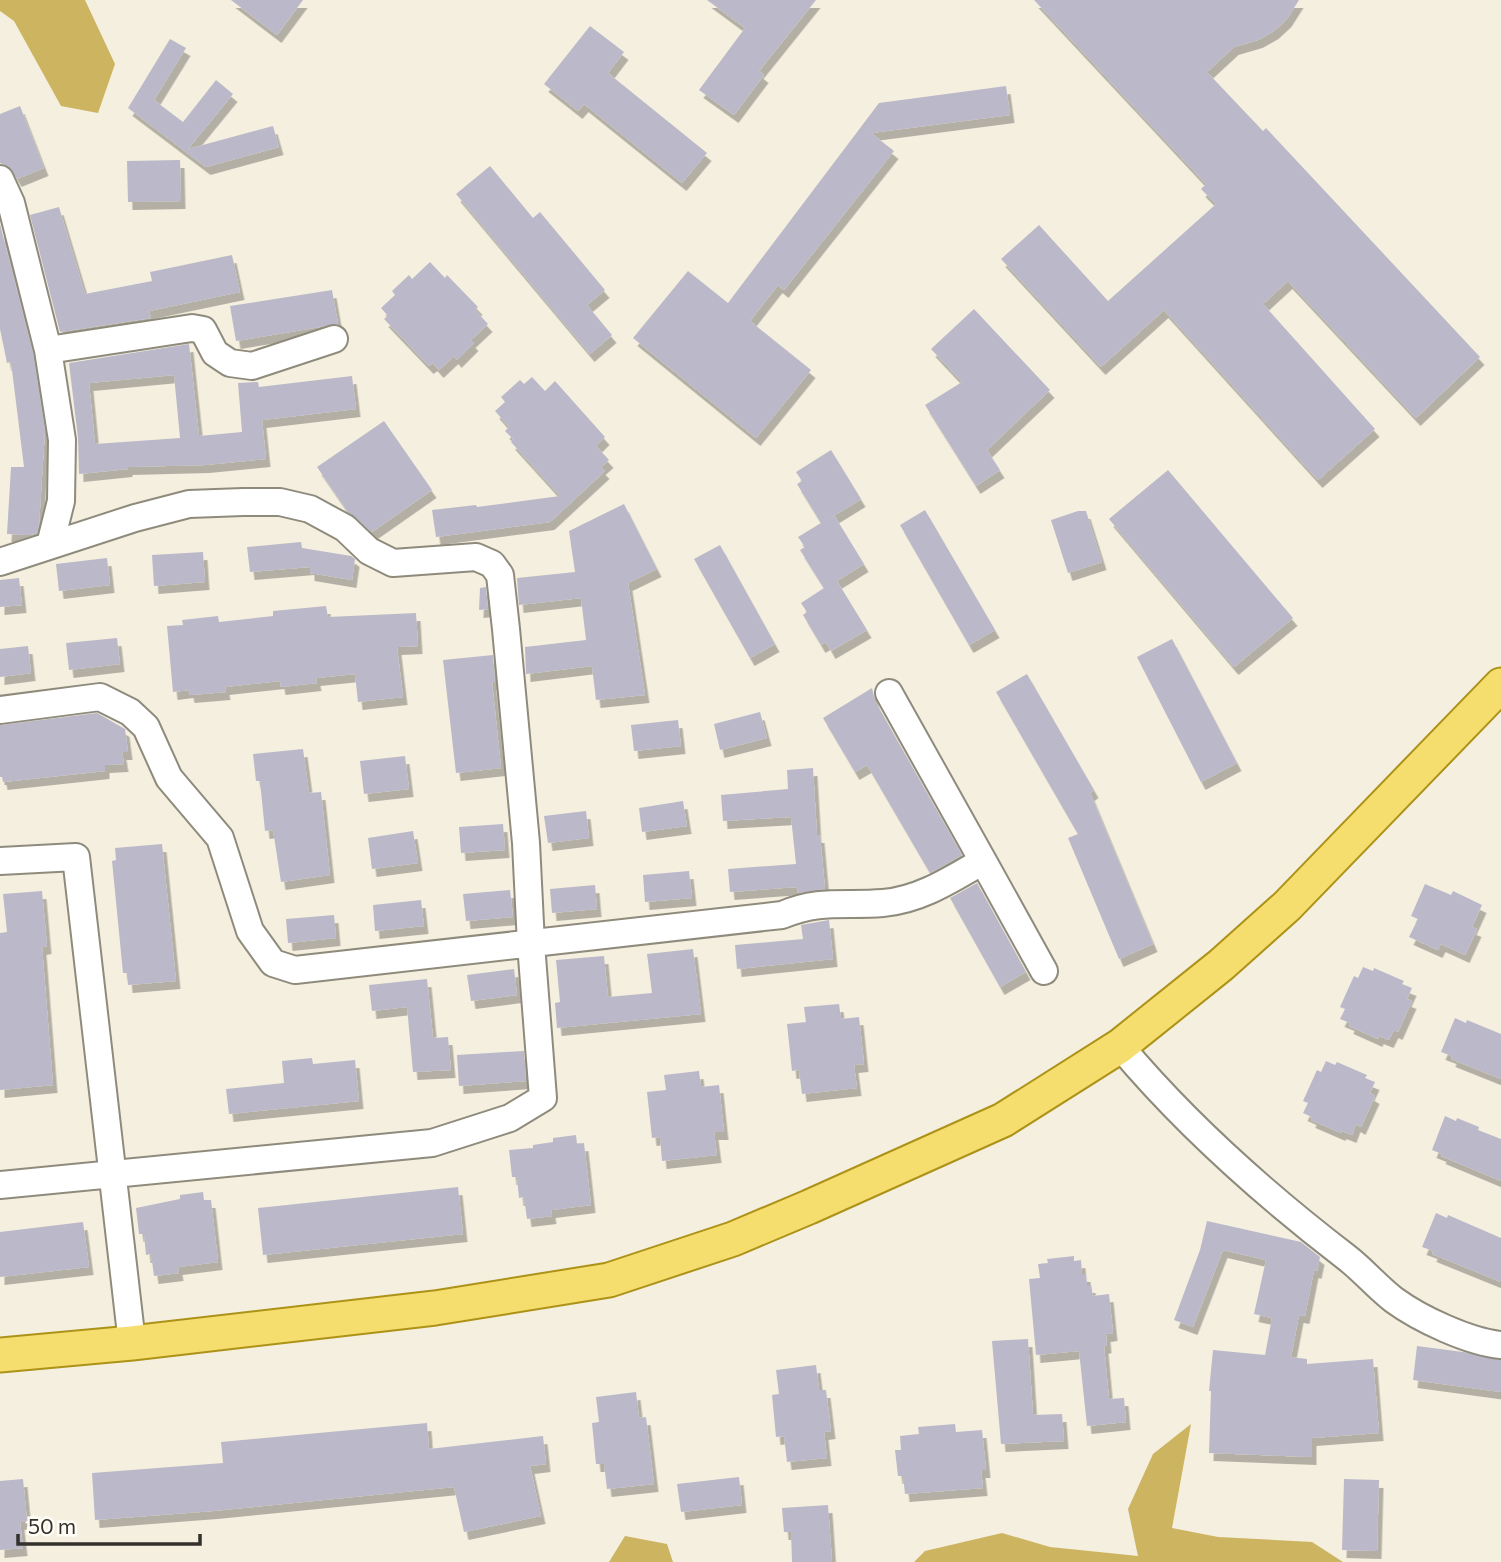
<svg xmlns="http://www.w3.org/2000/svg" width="1501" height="1562" font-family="Commissioner,sans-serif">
	<defs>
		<filter id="shadow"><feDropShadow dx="4.5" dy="8" stdDeviation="0" flood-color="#0004"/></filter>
	</defs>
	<rect width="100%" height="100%" fill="#f4efdf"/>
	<path fill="#cdb460" d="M 0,0 L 85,0 L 115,64 L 98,113 L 61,106 L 14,21 L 0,11 Z
		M 1191,1424 L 1172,1528 L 1218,1537 L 1312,1542 L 1343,1562 L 914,1562 L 925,1551 L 1002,1533 L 1050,1547 L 1138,1556 L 1128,1509 L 1153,1454 Z
		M 625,1536 L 667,1544 L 673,1562 L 609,1562 Z"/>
	<path fill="#bbb9c9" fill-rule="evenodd" filter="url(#shadow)" d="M 231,0 L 303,0 L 277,35 Z
		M 707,0 L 816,0 L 759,71 L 764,75 L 734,115 L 699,90 L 745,28 Z
		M 1034,0 L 1299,0 L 1287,19 L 1274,31 L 1258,40 L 1234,47 L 1207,72 L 1263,131 L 1266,128 L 1480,357 L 1416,418 L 1288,281 L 1263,304 L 1375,429 L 1318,480 L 1164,310 L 1101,367 L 1001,259 L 1039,225 L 1108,301 L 1216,204 L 1201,189 L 1206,184 Z
		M 590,26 L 624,52 L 608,73 L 707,153 L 682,183 L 584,104 L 578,111 L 544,84 Z
		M 170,39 L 186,48 L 154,100 L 183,122 L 216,80 L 233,94 L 188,149 L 273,126 L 279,147 L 206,167 L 128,108 Z
		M 1006,86 L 1010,115 L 871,133 L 894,151 L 784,290 L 778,285 L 750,321 L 811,370 L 756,438 L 633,338 L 688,271 L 728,303 L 879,103 Z
		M 20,106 L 44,168 L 17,179 L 10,167 L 0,163 L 0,114 Z
		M 180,160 L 181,201 L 128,202 L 127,161 Z
		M 490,166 L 533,218 L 540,212 L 605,290 L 587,305 L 612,335 L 590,354 L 456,194 Z
		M 59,207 L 85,294 L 152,281 L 150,272 L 232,255 L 240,292 L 149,311 L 151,318 L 60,332 L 30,215 Z
		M 0,224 L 33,353 L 45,430 L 39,524 L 37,533 L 31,535 L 7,534 L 11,467 L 24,467 L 11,362 L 7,363 L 0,329 Z
		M 430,262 L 445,278 L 447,275 L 478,307 L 475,310 L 488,324 L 471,340 L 474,343 L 457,360 L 454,356 L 439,370 L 433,363 L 429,366 L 384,319 L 388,316 L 381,308 L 395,295 L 392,291 L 409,275 L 412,279 Z
		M 332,290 L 338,324 L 236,341 L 230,306 Z
		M 974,309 L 1050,390 L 987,450 L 1000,470 L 976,486 L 925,405 L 962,382 L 931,349 Z
		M 189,344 L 199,436 L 242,432 L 238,383 L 258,382 L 259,387 L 352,376 L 356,409 L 262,420 L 266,459 L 205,465 L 128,467 L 128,469 L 79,474 L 78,438 L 69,363 ZM 174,375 L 180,438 L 95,444 L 89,383 Z
		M 532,377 L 545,391 L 555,381 L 605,437 L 596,446 L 609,460 L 601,467 L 605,471 L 550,522 L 436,537 L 432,510 L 476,505 L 477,507 L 560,496 L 511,442 L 513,439 L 505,431 L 509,427 L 495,411 L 505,402 L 501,397 L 520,380 L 524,384 Z
		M 384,421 L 432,490 L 372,532 L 348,512 L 317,467 Z
		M 831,450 L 861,499 L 827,520 L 834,515 L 864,564 L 837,581 L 867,630 L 831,651 L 826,642 L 821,645 L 803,615 L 807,612 L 801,603 L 824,588 L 800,550 L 805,547 L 798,537 L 821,523 L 797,484 L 802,481 L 796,472 Z
		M 1168,470 L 1293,618 L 1234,667 L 1109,519 Z
		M 624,504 L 657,569 L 628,583 L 645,695 L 596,700 L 592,666 L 526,674 L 525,647 L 586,640 L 581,598 L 519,605 L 517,578 L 575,572 L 569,531 Z
		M 925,510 L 995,630 L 969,645 L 900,525 Z
		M 1078,511 L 1086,511 L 1102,562 L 1068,573 L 1051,520 Z
		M 301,542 L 302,548 L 351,556 L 355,559 L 352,580 L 310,573 L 310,567 L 250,572 L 247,547 Z
		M 720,545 L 775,644 L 750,658 L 694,559 Z
		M 203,552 L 205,582 L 154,586 L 152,555 Z
		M 107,558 L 110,585 L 59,591 L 56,564 Z
		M 19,578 L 22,605 L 0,607 L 0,580 Z
		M 486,587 L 488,609 L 479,610 L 480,588 Z
		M 326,606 L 328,617 L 416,613 L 418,646 L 397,647 L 403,697 L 358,702 L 355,674 L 316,678 L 317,683 L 281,687 L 280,681 L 225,687 L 226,692 L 190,695 L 189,690 L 173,692 L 167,626 L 183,625 L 182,620 L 218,616 L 219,622 L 273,616 L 273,611 Z
		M 117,638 L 120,664 L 69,670 L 66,643 Z
		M 1172,639 L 1237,763 L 1201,782 L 1137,657 Z
		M 28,646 L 31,673 L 0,677 L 0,649 Z
		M 493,655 L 495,682 L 492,682 L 501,768 L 456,773 L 443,660 Z
		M 1027,674 L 1094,790 L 1090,793 L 1153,944 L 1119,959 L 1068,838 L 1078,834 L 996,692 Z
		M 872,688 L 875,701 L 962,855 L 930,873 L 867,765 L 855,772 L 823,718 Z
		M 760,712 L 767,738 L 720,750 L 714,724 Z
		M 97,713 L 125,729 L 128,752 L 122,752 L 124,764 L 105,765 L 105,771 L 3,782 L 2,777 L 0,777 L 0,725 Z
		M 678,720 L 681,746 L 634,751 L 631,725 Z
		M 303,749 L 309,793 L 321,792 L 330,875 L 281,882 L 273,830 L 265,831 L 260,781 L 256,781 L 253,754 Z
		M 405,756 L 409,789 L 364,794 L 360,761 Z
		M 813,768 L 817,835 L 820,835 L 825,889 L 798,893 L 797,887 L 730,892 L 728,869 L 796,864 L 791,817 L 723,821 L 721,795 L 788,789 L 787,770 Z
		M 683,801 L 687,826 L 642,832 L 639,808 Z
		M 586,811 L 589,838 L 548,843 L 544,816 Z
		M 503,824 L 505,850 L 461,853 L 459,827 Z
		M 413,831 L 418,863 L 372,869 L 368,838 Z
		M 162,844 L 176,981 L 128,985 L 127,973 L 123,973 L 112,861 L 116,860 L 115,848 Z
		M 689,871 L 692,898 L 645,902 L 643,875 Z
		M 977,883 L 1026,972 L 1000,987 L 950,898 Z
		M 1425,884 L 1451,895 L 1453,891 L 1482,905 L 1472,927 L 1477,929 L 1465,955 L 1441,944 L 1438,950 L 1409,937 L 1418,919 L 1411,916 Z
		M 595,885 L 597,909 L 552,913 L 550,889 Z
		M 510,890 L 513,917 L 466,921 L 463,894 Z
		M 42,891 L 47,946 L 42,947 L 53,1085 L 0,1090 L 0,933 L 7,932 L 3,894 Z
		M 421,900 L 424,926 L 375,931 L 373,905 Z
		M 334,915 L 336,938 L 288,943 L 286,919 Z
		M 829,920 L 833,959 L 737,969 L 735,945 L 803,939 L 801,925 Z
		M 693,949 L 701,1014 L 557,1028 L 555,1003 L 560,1002 L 556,960 L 604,956 L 608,997 L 652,993 L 647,954 Z
		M 1363,967 L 1373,971 L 1374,968 L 1404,981 L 1402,984 L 1412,988 L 1407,999 L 1412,1001 L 1398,1032 L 1394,1030 L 1389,1040 L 1379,1036 L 1378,1039 L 1349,1026 L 1350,1023 L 1340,1019 L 1345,1009 L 1340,1007 L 1354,976 L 1358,978 Z
		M 514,969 L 517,995 L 471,1001 L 467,975 Z
		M 427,979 L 433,1038 L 448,1037 L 451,1070 L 413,1072 L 407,1007 L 372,1011 L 369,985 Z
		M 839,1004 L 841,1019 L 859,1017 L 864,1064 L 854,1065 L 857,1088 L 802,1094 L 799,1070 L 792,1071 L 787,1024 L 806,1022 L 804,1007 Z
		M 1455,1018 L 1466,1023 L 1467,1020 L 1501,1034 L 1501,1079 L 1451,1059 L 1452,1056 L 1441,1052 Z
		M 524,1051 L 526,1081 L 459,1086 L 457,1055 Z
		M 312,1058 L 313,1064 L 355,1060 L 359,1101 L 229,1114 L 226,1089 L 284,1083 L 282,1061 Z
		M 1326,1061 L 1335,1065 L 1337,1062 L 1367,1075 L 1365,1078 L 1375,1082 L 1370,1093 L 1375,1096 L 1361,1127 L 1356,1124 L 1352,1135 L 1342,1131 L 1341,1133 L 1311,1120 L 1312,1117 L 1303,1113 L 1308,1103 L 1303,1101 L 1317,1070 L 1321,1072 Z
		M 699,1071 L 701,1087 L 719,1085 L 724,1132 L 714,1132 L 717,1155 L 662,1161 L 660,1137 L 652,1138 L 647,1092 L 666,1090 L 664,1075 Z
		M 1445,1116 L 1456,1121 L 1457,1118 L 1479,1127 L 1478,1130 L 1501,1139 L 1501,1181 L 1441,1156 L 1442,1154 L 1432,1150 Z
		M 576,1135 L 577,1144 L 584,1143 L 591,1205 L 551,1210 L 552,1216 L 527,1219 L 524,1197 L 519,1198 L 517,1177 L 512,1177 L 509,1150 L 533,1148 L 533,1145 L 553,1142 L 553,1138 Z
		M 458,1187 L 463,1234 L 263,1255 L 258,1208 Z
		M 203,1192 L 204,1200 L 211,1200 L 218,1262 L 178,1267 L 179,1273 L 154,1276 L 151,1254 L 146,1255 L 144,1234 L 139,1234 L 136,1208 L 180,1199 L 180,1195 Z
		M 1436,1213 L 1447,1218 L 1448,1215 L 1501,1238 L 1501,1282 L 1432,1254 L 1433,1251 L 1422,1247 Z
		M 1207,1221 L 1301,1242 L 1320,1257 L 1317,1271 L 1314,1270 L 1305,1316 L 1299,1315 L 1291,1357 L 1307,1359 L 1307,1364 L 1373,1359 L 1379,1433 L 1312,1438 L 1312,1457 L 1209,1453 L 1211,1391 L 1209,1391 L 1213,1350 L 1265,1355 L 1272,1318 L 1254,1314 L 1266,1260 L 1223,1250 L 1193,1327 L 1174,1320 L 1200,1250 Z
		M 83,1222 L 89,1267 L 0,1277 L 0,1232 Z
		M 1074,1256 L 1074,1261 L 1081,1260 L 1082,1274 L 1086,1274 L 1087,1285 L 1091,1285 L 1093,1296 L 1109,1294 L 1113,1333 L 1106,1334 L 1107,1345 L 1104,1346 L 1109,1399 L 1124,1398 L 1126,1422 L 1087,1426 L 1079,1351 L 1036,1355 L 1029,1279 L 1040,1278 L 1038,1264 L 1048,1263 L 1047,1259 Z
		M 1028,1339 L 1033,1415 L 1062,1414 L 1064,1441 L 1001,1444 L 992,1341 Z
		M 1417,1346 L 1463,1352 L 1501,1360 L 1501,1392 L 1413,1380 Z
		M 816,1365 L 819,1390 L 826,1390 L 831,1431 L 824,1432 L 827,1458 L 787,1462 L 784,1436 L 776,1437 L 772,1395 L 779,1394 L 776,1370 Z
		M 636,1392 L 639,1418 L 646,1417 L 654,1484 L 607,1489 L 604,1464 L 596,1464 L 592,1423 L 599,1422 L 596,1397 Z
		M 427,1423 L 429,1449 L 543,1436 L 546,1464 L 530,1466 L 541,1516 L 464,1532 L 454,1487 L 213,1511 L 95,1520 L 92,1473 L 223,1463 L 221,1442 Z
		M 955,1424 L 956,1432 L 982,1430 L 986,1470 L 981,1470 L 983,1488 L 905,1494 L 903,1476 L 898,1476 L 895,1450 L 901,1450 L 900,1436 L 919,1434 L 918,1427 Z
		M 739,1477 L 742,1505 L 681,1512 L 677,1484 Z
		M 23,1479 L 27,1521 L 20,1522 L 23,1548 L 0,1550 L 0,1481 Z
		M 1344,1479 L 1379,1480 L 1377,1551 L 1342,1550 Z
		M 828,1505 L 832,1562 L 792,1562 L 791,1532 L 784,1532 L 782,1508 Z"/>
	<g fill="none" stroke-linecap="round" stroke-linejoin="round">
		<defs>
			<path id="minor" d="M 0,179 L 11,203 L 48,350 L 62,440 L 61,501 L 50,545
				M 48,350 L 192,328 L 203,330 L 215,353 L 230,363 L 252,366 L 334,339
				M 0,562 L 135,518 L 189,504 L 243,502 L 280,502 L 310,509 L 345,528 L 369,551 L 393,563 L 476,557 L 492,564 L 500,575 L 506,629 L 526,843 L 531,944 L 543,1098 L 510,1118 L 432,1143 L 0,1185
				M 889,693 L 983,861
				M 0,710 L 100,697 L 130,712 L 146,727 L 169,778 L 220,838 L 250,931 L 273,963 L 295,970 L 782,915 C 820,899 844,906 883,903 C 920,900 952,879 983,861 L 1044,971
				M 0,861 L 76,857 L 132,1343
				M 1120,1046 C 1187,1126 1264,1194 1346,1257 C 1363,1270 1377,1287 1394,1300 C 1420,1319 1469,1342 1501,1345"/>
			<path id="major" d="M 0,1355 L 132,1343 L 435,1308 L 609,1280 L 733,1239 L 809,1207 L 1003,1120 L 1120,1046 L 1221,965 L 1287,906 L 1501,685"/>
		</defs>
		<use href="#minor" stroke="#8f8b7c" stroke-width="30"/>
		<use href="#major" stroke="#ad9218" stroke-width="37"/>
		<use href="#minor" stroke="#fff" stroke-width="26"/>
		<use href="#major" stroke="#f5dd6e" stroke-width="33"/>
	</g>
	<path d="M18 1534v10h182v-10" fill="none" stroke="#33312b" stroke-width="3.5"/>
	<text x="28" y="1534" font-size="21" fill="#33312b" stroke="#fffdf6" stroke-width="5" paint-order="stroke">50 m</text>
</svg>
